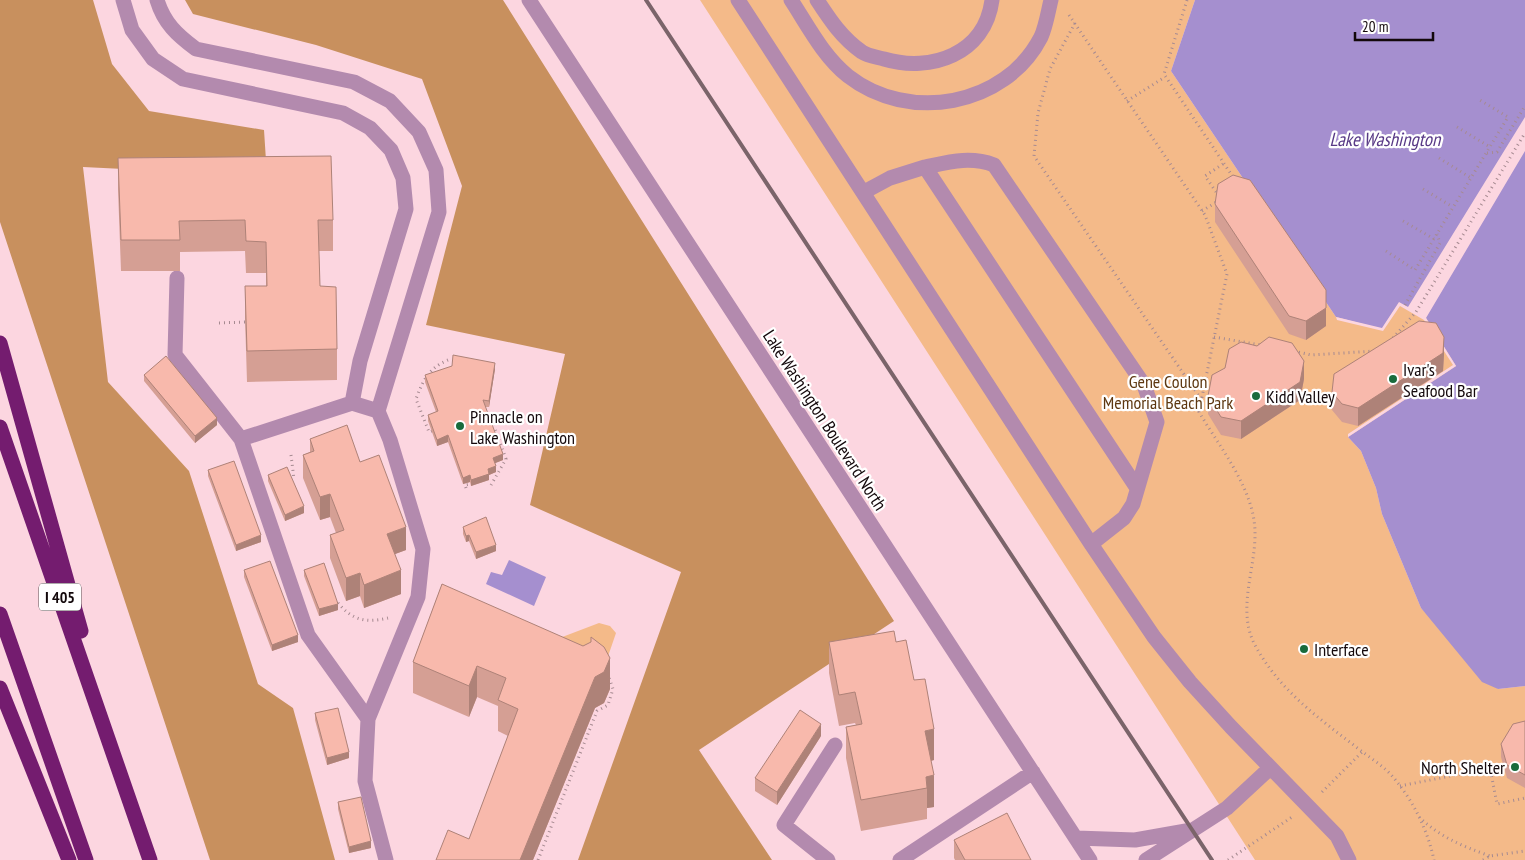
<svg xmlns="http://www.w3.org/2000/svg" width="1525" height="860" font-family="'PT Sans Narrow',sans-serif">
	<rect width="100%" height="100%" fill="#fcd6e0"/>
	<path fill="#f4ba89" d="M 700,0 L 1195,0 L 1171,71 L 1336,317 L 1382,328 L 1399,302 L 1426,318 L 1456,366 L 1348,437 L 1361,451 L 1376,488 L 1382,514 L 1421,608 L 1498,689 L 1525,686 L 1525,860 L 1255,860 Z
		M 599,623 L 610,626 L 616,633 L 604,668 L 557,639 Z"/>
	<path fill="#c8905e" d="M 0,0 L 93,0 L 112,64 L 149,111 L 264,130 L 267,176 L 83,167 L 108,382 L 189,471 L 258,684 L 293,708 L 335,860 L 210,860 L 0,222 Z
		M 185,0 L 503,0 L 894,621 L 699,750 L 772,860 L 578,860 L 681,572 L 530,505 L 565,354 L 426,325 L 462,186 L 422,79 L 316,45 L 193,14 Z"/>
	<path fill="#a58fcf" d="M 1195,0 L 1525,0 L 1525,686 L 1498,689 L 1482,682 L 1421,608 L 1382,514 L 1376,488 L 1361,451 L 1348,437 L 1456,366 L 1426,318 L 1399,303 L 1382,329 L 1336,317 L 1171,71 Z
		M 509,560 L 546,577 L 534,606 L 486,584 L 491,572 L 502,575 Z"/>
	<path fill="#fcd6e0" d="M 1525,117 L 1525,151 L 1426,318 L 1456,366 L 1348,437 L 1348,434 L 1453,365 L 1424,320 L 1400,306 L 1383,331 L 1337,320 L 1336,317 L 1382,328 L 1399,302 L 1408,307 Z"/>
	<g fill="none" stroke-linecap="round" stroke-linejoin="round">
		<path stroke="#a68a91" stroke-width="3" stroke-dasharray="1 4" stroke-linecap="butt" d="M 1187,0 L 1164,74 L 1233,177
			M 1069,15 L 1205,215 L 1227,274 L 1199,412 C 1220,448 1256,491 1255,535 C 1255,571 1236,612 1256,647 C 1281,692 1320,719 1360,750 C 1373,760 1387,768 1397,782 C 1415,804 1428,832 1434,860
			M 1075,23 L 1050,69 L 1038,113 L 1034,156 L 1201,399
			M 1127,101 L 1165,77
			M 1457,127 L 1490,147
			M 1487,153 L 1497,152 L 1525,106
			M 1439,158 L 1471,178
			M 1423,189 L 1453,207
			M 1219,196 L 1205,176 L 1223,164
			M 1202,211 L 1218,201
			M 1403,221 L 1434,239
			M 1386,251 L 1415,270 L 1508,117 L 1478,99
			M 1405,305 L 1440,243 L 1437,234
			M 219,323 L 245,322
			M 1214,337 L 1261,345
			M 1393,338 L 1416,312 L 1525,133
			M 1294,351 L 1311,355 L 1375,351
			M 432,431 L 429,432 L 416,399 C 423,380 429,368 448,360
			M 291,455 L 294,479
			M 491,485 L 506,459 L 495,429
			M 466,488 L 465,485 L 470,484
			M 338,603 C 353,621 367,623 388,618
			M 1400,786 L 1490,768 L 1497,804 L 1525,798
			M 1322,792 L 1362,752
			M 1419,817 C 1440,837 1462,846 1490,856
			M 538,860 L 597,711 L 608,705 L 613,689 L 609,677
			M 1228,860 L 1292,817
			M 1483,860 L 1490,856 L 1525,851"/>
		<path stroke="#b38aae" stroke-width="15" d="M 123,0 L 132,30 L 153,59 L 183,79 L 343,113 L 370,128 L 391,150 L 403,178 L 406,209 L 360,361 L 352,403
			M 157,0 C 164,23 177,35 196,49 L 354,82 L 390,101 L 419,132 L 436,170 L 439,212 L 378,411 L 390,440 L 423,549 L 418,597 L 368,719 L 365,781 L 386,860
			M 529,0 L 1090,860
			M 738,0 L 1091,544 L 1154,637 L 1190,682 L 1231,727 L 1337,836 L 1349,860
			M 791,0 C 808,26 823,56 848,76 C 908,123 1005,107 1041,37 C 1046,26 1048,12 1051,0
			M 817,0 C 830,20 842,38 862,52 C 868,56 877,57 884,59 C 931,73 985,54 992,0
			M 864,192 L 890,178 L 925,167
			M 177,278 L 175,355 L 241,439 L 308,635 L 368,719
			M 241,439 L 352,403 L 378,411
			M 1091,544 L 1124,518 L 1133,504 L 1157,422 L 1144,385 L 994,165 C 970,156 949,162 925,167 L 1137,488
			M 1076,838 L 1135,840 L 1186,831
			M 828,860 L 784,825 L 835,745
			M 900,860 L 1033,772
			M 1146,860 L 1227,808 L 1270,768"/>
		<path stroke="#741c6f" stroke-width="15" d="M 0,343 L 81,631
			M 0,427 L 150,860
			M 0,614 L 86,860
			M 0,688 L 69,860"/>
		<path stroke="#7b646a" stroke-width="4" d="M 646,0 L 1212,860"/>
	</g>
	<path fill="#d59f94" d="M 118,158 L 333,220 L 333,251 L 319,251 L 320,286 L 337,349 L 337,380 L 247,382 L 245,317 L 245,286 L 266,286 L 266,273 L 246,273 L 245,251 L 180,252 L 180,271 L 121,271 L 118,189 Z
		M 1215,204 L 1326,326 L 1306,340 L 1289,334 L 1215,222 Z
		M 1444,355 L 1443,371 L 1358,426 L 1342,422 L 1332,410 L 1332,392 Z
		M 495,369 L 489,407 L 485,407 L 503,460 L 495,463 L 496,472 L 489,475 L 489,480 L 471,486 L 470,482 L 463,484 L 448,442 L 437,446 L 428,421 L 428,415 L 436,412 L 425,382 L 425,375 Z
		M 144,375 L 217,425 L 195,443 L 144,381 Z
		M 1304,379 L 1300,400 L 1241,439 L 1221,435 L 1208,414 L 1208,396 Z
		M 310,439 L 360,462 L 406,550 L 395,554 L 401,594 L 364,608 L 360,596 L 346,601 L 330,558 L 330,535 L 336,533 L 330,517 L 320,520 L 303,478 L 303,455 L 310,452 Z
		M 208,470 L 261,542 L 236,551 L 208,476 Z
		M 268,475 L 304,513 L 285,521 L 268,481 Z
		M 463,527 L 496,551 L 476,559 L 469,541 L 466,542 L 463,534 Z
		M 244,570 L 298,642 L 272,651 L 244,577 Z
		M 304,570 L 338,610 L 319,616 L 304,576 Z
		M 442,584 L 610,689 L 604,703 L 595,708 L 533,860 L 436,860 L 469,839 L 508,736 L 498,731 L 498,706 L 477,697 L 469,717 L 413,693 L 413,662 Z
		M 829,642 L 896,642 L 914,680 L 934,760 L 931,761 L 934,807 L 927,808 L 927,819 L 861,831 L 846,758 L 846,727 L 856,725 L 855,723 L 839,726 L 829,673 Z
		M 315,713 L 349,758 L 327,765 L 315,720 Z
		M 1525,721 L 1525,788 L 1507,778 L 1501,757 L 1501,744 Z
		M 821,736 L 777,805 L 755,791 L 755,778 Z
		M 338,802 L 371,848 L 349,853 L 338,809 Z
		M 954,840 L 1031,860 L 955,860 L 954,858 Z"/>
	<path fill="#ae8278" d="M 1326,290 L 1326,326 L 1306,340 L 1306,321 Z
		M 1444,337 L 1444,355 L 1443,371 L 1358,426 L 1358,408 Z
		M 1304,361 L 1304,379 L 1300,400 L 1241,439 L 1241,421 Z
		M 495,363 L 495,369 L 489,407 L 489,401 Z
		M 217,418 L 217,425 L 195,443 L 195,436 Z
		M 448,435 L 448,442 L 437,446 L 437,440 Z
		M 503,454 L 503,460 L 493,464 L 493,458 Z
		M 496,466 L 496,472 L 489,475 L 489,480 L 471,486 L 471,480 L 488,469 Z
		M 470,475 L 470,482 L 463,484 L 463,478 Z
		M 330,494 L 330,517 L 320,520 L 320,497 Z
		M 304,506 L 304,513 L 285,521 L 285,515 Z
		M 406,527 L 406,550 L 387,557 L 387,534 Z
		M 261,535 L 261,542 L 236,551 L 236,545 Z
		M 469,535 L 469,541 L 466,542 L 466,536 Z
		M 496,545 L 496,551 L 476,559 L 476,552 Z
		M 401,570 L 401,594 L 364,608 L 364,585 Z
		M 360,573 L 360,596 L 346,601 L 346,578 Z
		M 338,604 L 338,610 L 319,616 L 319,609 Z
		M 298,635 L 298,642 L 272,651 L 272,645 Z
		M 610,658 L 610,689 L 604,703 L 595,708 L 533,860 L 520,860 L 595,677 Z
		M 477,666 L 477,697 L 469,717 L 469,686 Z
		M 821,724 L 821,736 L 777,805 L 777,792 Z
		M 934,729 L 934,760 L 925,762 L 925,731 Z
		M 349,752 L 349,758 L 327,765 L 327,758 Z
		M 934,775 L 934,807 L 927,808 L 927,788 L 926,777 Z
		M 371,841 L 371,848 L 349,853 L 349,847 Z"/>
	<path fill="#f8b9ac" stroke="#ae8278" d="M 331,156 L 333,220 L 318,220 L 320,286 L 336,287 L 337,349 L 247,351 L 245,286 L 267,286 L 266,242 L 246,241 L 245,220 L 179,221 L 180,240 L 121,240 L 118,158 Z
		M 1233,175 L 1250,180 L 1326,290 L 1326,308 L 1306,321 L 1289,316 L 1215,204 L 1218,184 Z
		M 1419,321 L 1436,323 L 1444,337 L 1443,353 L 1358,408 L 1342,404 L 1332,392 L 1334,374 Z
		M 1269,337 L 1292,343 L 1304,361 L 1300,382 L 1241,421 L 1221,417 L 1208,396 L 1212,375 L 1225,368 L 1229,349 L 1241,342 L 1257,346 Z
		M 453,355 L 495,363 L 489,401 L 483,400 L 503,454 L 493,458 L 496,466 L 488,469 L 489,474 L 471,480 L 470,475 L 463,478 L 448,435 L 437,440 L 428,415 L 438,411 L 425,375 L 452,366 Z
		M 166,356 L 217,418 L 195,436 L 144,375 Z
		M 347,425 L 360,462 L 379,455 L 406,527 L 387,534 L 401,570 L 364,585 L 360,573 L 346,578 L 330,535 L 344,530 L 330,494 L 320,497 L 303,455 L 314,451 L 310,439 Z
		M 234,461 L 261,535 L 236,545 L 208,470 Z
		M 287,467 L 304,506 L 285,515 L 268,475 Z
		M 486,517 L 496,545 L 476,552 L 469,535 L 466,536 L 463,527 Z
		M 270,561 L 298,635 L 272,645 L 244,570 Z
		M 324,563 L 338,604 L 319,609 L 304,570 Z
		M 442,584 L 583,646 L 591,642 L 591,637 L 604,647 L 610,658 L 604,672 L 595,677 L 520,860 L 436,860 L 448,830 L 469,839 L 518,709 L 498,700 L 506,678 L 477,666 L 469,686 L 413,662 Z
		M 894,631 L 896,642 L 906,640 L 914,680 L 925,679 L 934,729 L 925,731 L 934,775 L 926,777 L 927,788 L 861,800 L 846,727 L 862,724 L 855,692 L 839,695 L 829,642 Z
		M 338,708 L 349,752 L 327,758 L 315,713 Z
		M 800,710 L 821,724 L 777,792 L 755,778 Z
		M 1525,721 L 1525,775 L 1507,765 L 1501,744 L 1513,724 Z
		M 361,797 L 371,841 L 349,847 L 338,802 Z
		M 1007,813 L 1031,860 L 965,860 L 954,840 Z"/>
	<g fill="#196b3c" stroke="#fff" stroke-width="2">
		<circle cx="1393" cy="379" r="5"/>
		<circle cx="1256" cy="396" r="5"/>
		<circle cx="460" cy="426" r="5"/>
		<circle cx="1304" cy="649" r="5"/>
		<circle cx="1515" cy="767" r="5"/>
	</g>
	<g text-anchor="middle" dominant-baseline="central" stroke-width="4.5" stroke-linejoin="round" paint-order="stroke">
		<rect fill="#fff" stroke="#5a5254" stroke-width="1" x="39" y="583.5" width="42" height="27" rx="4"/>
		<g font-size="16" font-weight="bold" fill="#13080b">
			<text x="60" y="597">I 405</text>
		</g>
		<g font-size="18" fill="#13080b" stroke="#fff" text-anchor="start">
			<text x="1403" y="369">Ivar's<tspan x="1403" dy="21">Seafood Bar</tspan></text>
			<text x="1266" y="396">Kidd Valley</text>
			<text x="470" y="416">Pinnacle on<tspan x="470" dy="21">Lake Washington</tspan></text>
			<text x="1314" y="649">Interface</text>
			<text x="1505" y="767" text-anchor="end">North Shelter</text>
		</g>
		<g font-size="18" fill="#5d3710" stroke="#fff">
			<text x="1168" y="381">Gene Coulon<tspan x="1168" dy="21">Memorial Beach Park</tspan></text>
		</g>
		<g font-size="18" fill="#13080b" stroke="#fff">
			<text transform="translate(825 420) rotate(57)">Lake Washington Boulevard North</text>
		</g>
		<g font-size="19" font-style="italic" fill="#583986" stroke="#fff">
			<text x="1385" y="139">Lake Washington</text>
		</g>
	</g>
	<path d="M1355 32v8h78v-8" fill="none" stroke="#13080b" stroke-width="2.5"/>
	<text x="1362" y="32" font-size="15" fill="#13080b" stroke="#ffffff" stroke-width="4" paint-order="stroke">20 m</text>
</svg>
